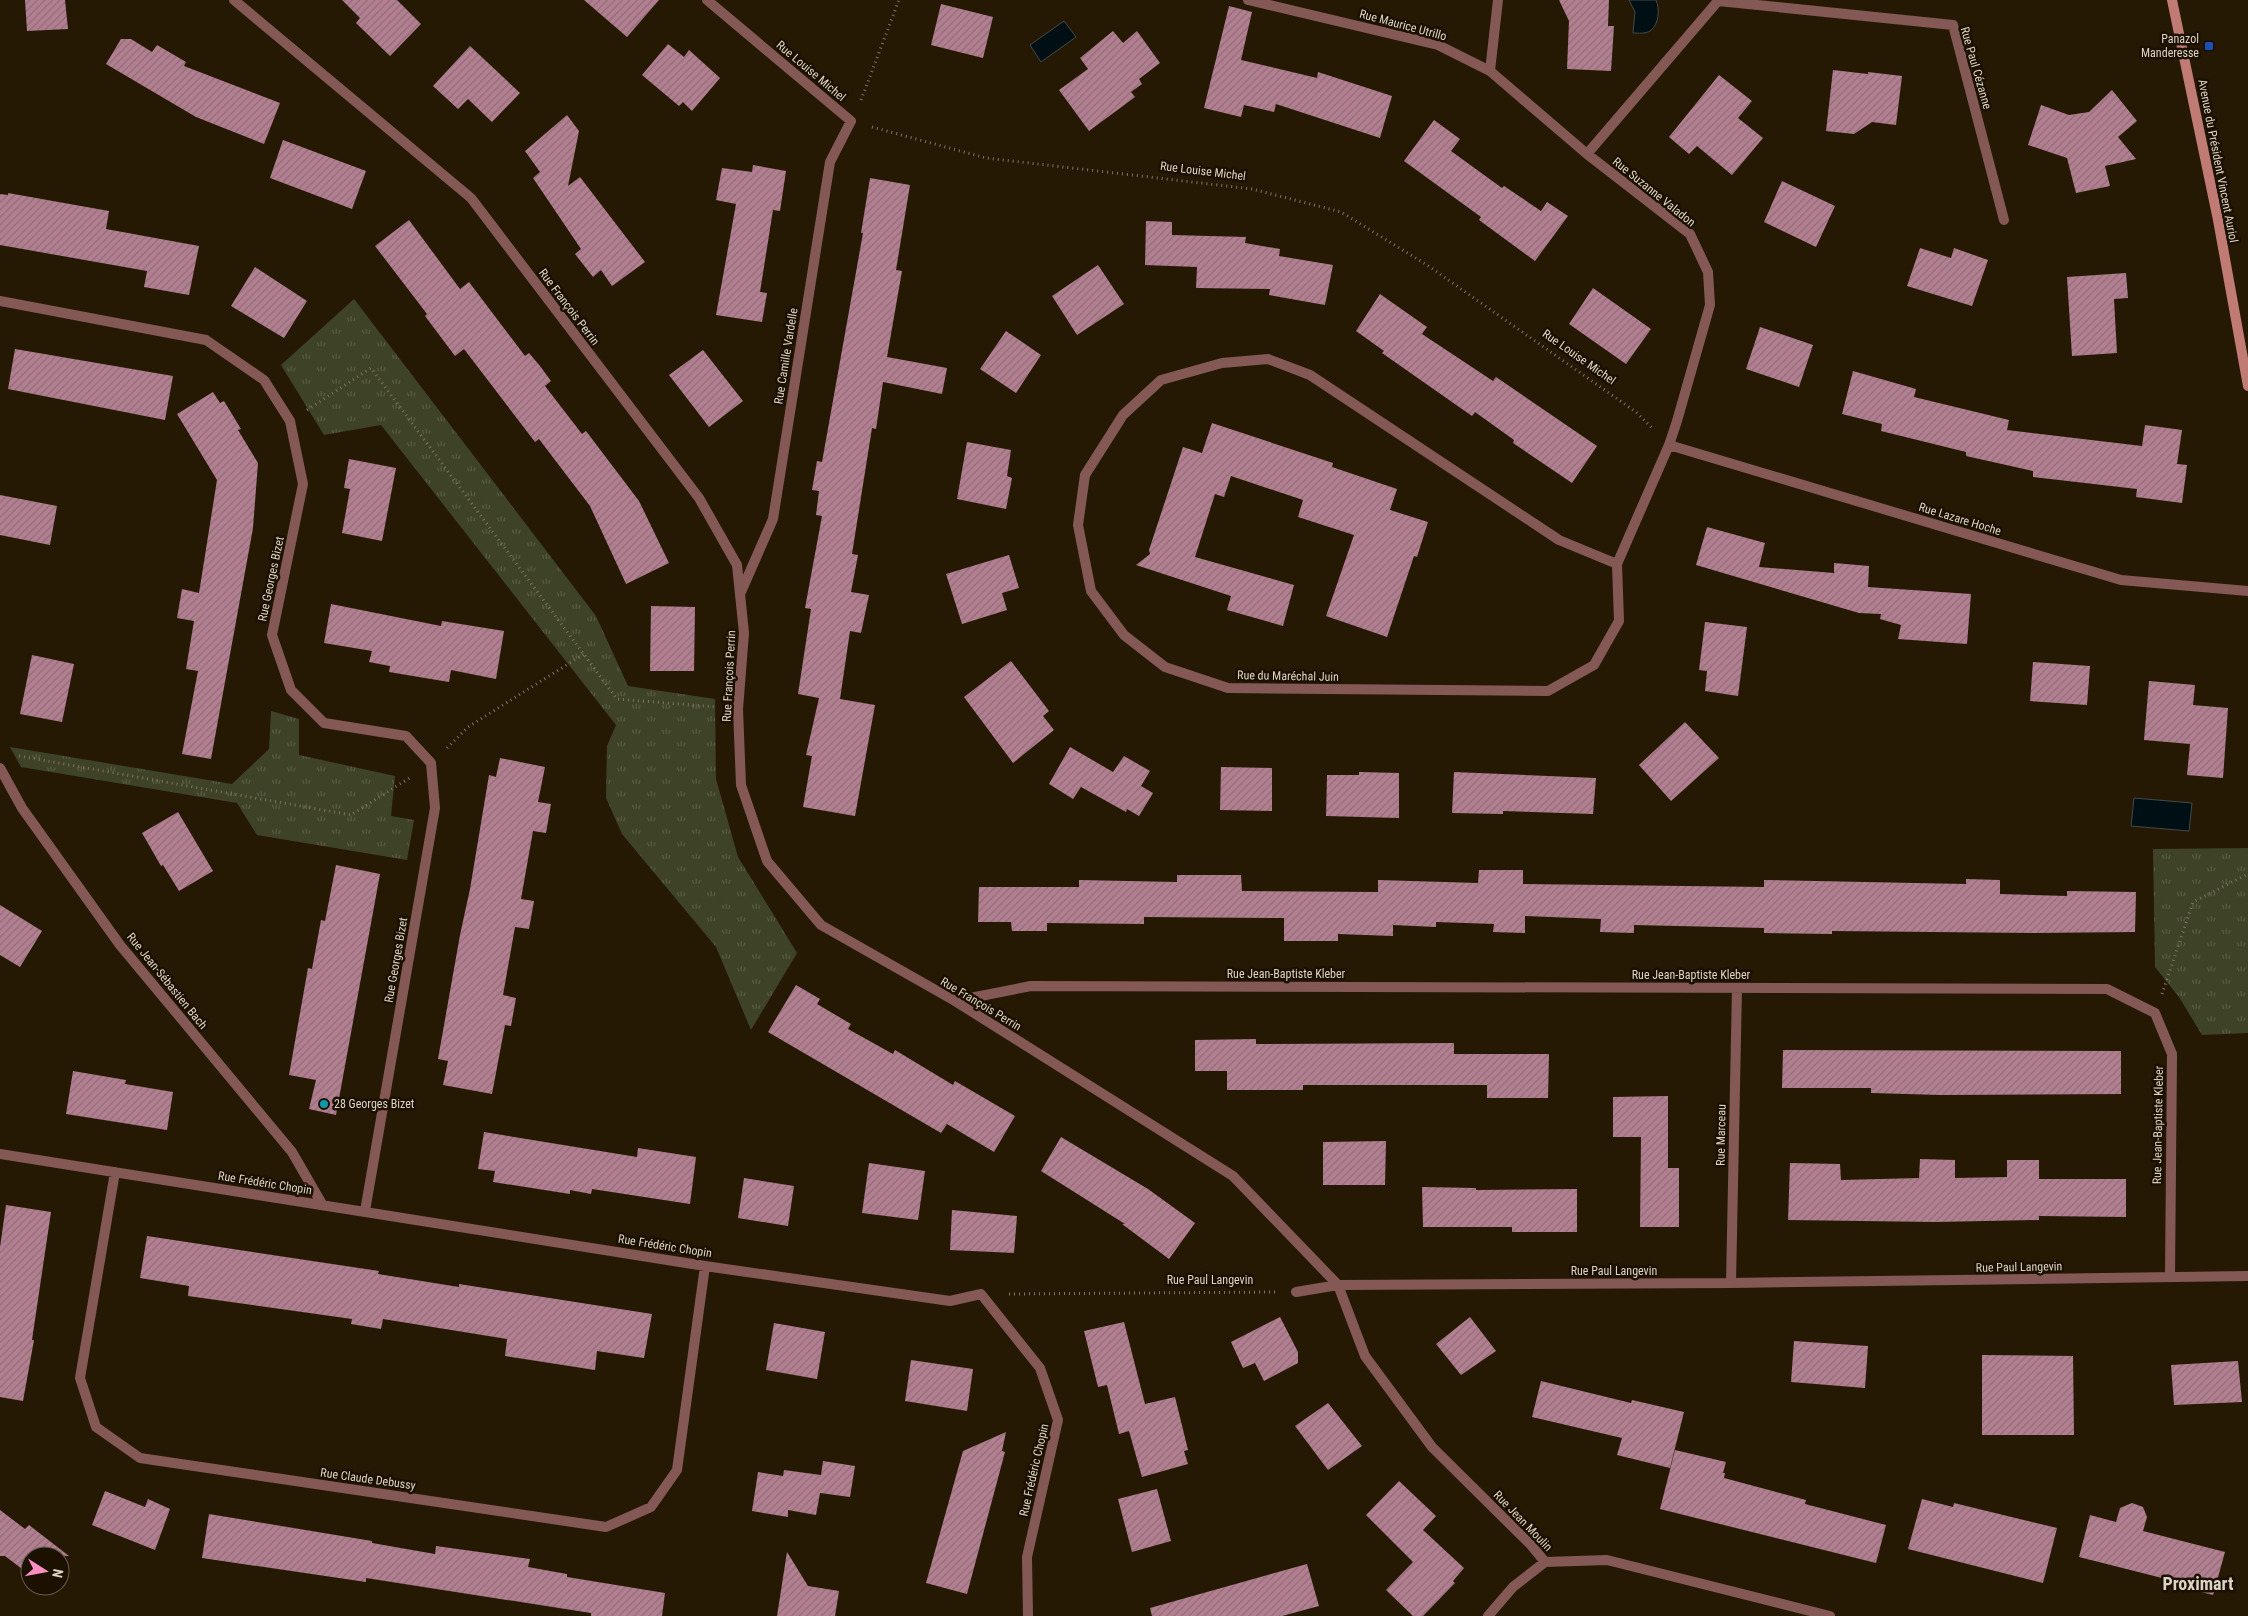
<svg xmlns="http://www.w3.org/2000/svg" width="2248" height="1616" font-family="'Roboto Condensed',sans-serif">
	<defs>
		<pattern id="park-tufts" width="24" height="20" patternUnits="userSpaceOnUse" patternTransform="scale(1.25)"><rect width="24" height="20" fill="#3e4226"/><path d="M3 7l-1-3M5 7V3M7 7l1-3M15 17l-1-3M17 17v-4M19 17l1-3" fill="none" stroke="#595c44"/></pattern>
		<pattern id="building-hatch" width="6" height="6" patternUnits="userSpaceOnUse" patternTransform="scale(1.25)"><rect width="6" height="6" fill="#b27f91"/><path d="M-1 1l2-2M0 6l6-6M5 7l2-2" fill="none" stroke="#906c78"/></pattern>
	</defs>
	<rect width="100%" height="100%" fill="#261904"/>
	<path fill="url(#park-tufts)" d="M 354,299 L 596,616 L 628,686 L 715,699 L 716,779 L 738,857 L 797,953 L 751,1030 L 716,947 L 622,834 L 606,798 L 607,746 L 616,725 L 381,425 L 324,435 L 281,365 Z
		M 271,711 L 299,719 L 299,755 L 395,776 L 391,816 L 414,820 L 407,860 L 257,835 L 237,803 L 21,767 L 10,747 L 232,784 L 269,749 Z
		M 2248,848 L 2248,1033 L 2202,1035 L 2179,997 L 2155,967 L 2153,849 Z"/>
	<path fill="#000f14" stroke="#424a4a" d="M 1629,0 L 1656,0 C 1660,9 1659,25 1650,31 C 1645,34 1639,33 1633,33 L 1635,12 Z
		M 1064,21 L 1076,37 L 1041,62 L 1030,45 Z
		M 2134,798 L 2192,803 L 2189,831 L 2131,826 Z"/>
	<path fill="url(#building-hatch)" d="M 25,0 L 65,0 L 68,29 L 27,31 Z
		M 342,0 L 397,0 L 421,24 L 390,56 L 356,23 L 360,18 Z
		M 584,0 L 659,0 L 627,37 Z
		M 1559,0 L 1609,0 L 1608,26 L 1614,26 L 1611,71 L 1567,69 L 1569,21 Z
		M 941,4 L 993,17 L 983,58 L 931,45 Z
		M 1229,6 L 1252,12 L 1241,60 L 1317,78 L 1318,72 L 1392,96 L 1380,138 L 1276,104 L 1274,112 L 1244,105 L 1241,117 L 1204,108 Z
		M 1113,31 L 1123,43 L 1137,31 L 1160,63 L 1139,79 L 1142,84 L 1131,92 L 1135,97 L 1089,131 L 1059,90 L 1088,69 L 1080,58 Z
		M 121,39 L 131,39 L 152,52 L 157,45 L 186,62 L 184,66 L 280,103 L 264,144 L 196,117 L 106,64 Z
		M 668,44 L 684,57 L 689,50 L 720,78 L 692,111 L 683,102 L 679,106 L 642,75 Z
		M 470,46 L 520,93 L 492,122 L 468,99 L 458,109 L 433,86 Z
		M 1833,70 L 1868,74 L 1868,72 L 1902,76 L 1896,125 L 1872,122 L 1854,134 L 1826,131 Z
		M 1719,75 L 1752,101 L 1738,118 L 1763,138 L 1732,175 L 1697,146 L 1689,154 L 1669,137 Z
		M 2112,90 L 2137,121 L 2118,137 L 2136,159 L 2105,166 L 2110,186 L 2076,193 L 2067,158 L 2028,145 L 2041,105 L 2069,115 L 2089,112 Z
		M 567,115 L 579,131 L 568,186 L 580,177 L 645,262 L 612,286 L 601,270 L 593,277 L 575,254 L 581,249 L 533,178 L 540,172 L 525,151 Z
		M 1434,120 L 1460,139 L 1451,151 L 1502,188 L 1504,186 L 1541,211 L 1547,202 L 1568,216 L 1535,261 L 1479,220 L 1481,217 L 1404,161 Z
		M 283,140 L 366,171 L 352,209 L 270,178 Z
		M 753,165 L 786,171 L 780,211 L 773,210 L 760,292 L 767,293 L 762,322 L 716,315 L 736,204 L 716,200 L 722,168 L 752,172 Z
		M 870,178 L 910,185 L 896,270 L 902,271 L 887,357 L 947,368 L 942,394 L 883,382 L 876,429 L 872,428 L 852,554 L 858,555 L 851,592 L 869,595 L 861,633 L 850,631 L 840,699 L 875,705 L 855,816 L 803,807 L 812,756 L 806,755 L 819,698 L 798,694 L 811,609 L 805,608 L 822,516 L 816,515 L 819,491 L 812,490 L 817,461 L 822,462 L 863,233 L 861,233 Z
		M 1782,181 L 1835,206 L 1816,247 L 1764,222 Z
		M 8,193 L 109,211 L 106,229 L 199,246 L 189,295 L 144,287 L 147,271 L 0,245 L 0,194 L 8,195 Z
		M 409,220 L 460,289 L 469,282 L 525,356 L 529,353 L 540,366 L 551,381 L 545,386 L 582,434 L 586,431 L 639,501 L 669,563 L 626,584 L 590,506 L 539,439 L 535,442 L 464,349 L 455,356 L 425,316 L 427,314 L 375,246 Z
		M 1146,221 L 1172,222 L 1172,235 L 1246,237 L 1245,243 L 1280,249 L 1279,256 L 1333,265 L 1325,305 L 1269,295 L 1270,289 L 1196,288 L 1197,267 L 1145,265 Z
		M 1920,248 L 1951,258 L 1954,248 L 1988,260 L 1972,306 L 1907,286 Z
		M 1098,265 L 1124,304 L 1077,335 L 1052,296 Z
		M 255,267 L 307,301 L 284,338 L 231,306 Z
		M 2126,273 L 2128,298 L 2114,299 L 2117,353 L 2072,356 L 2067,277 Z
		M 1593,288 L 1651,329 L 1626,364 L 1569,324 Z
		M 1380,294 L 1427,327 L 1422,334 L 1493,381 L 1496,377 L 1597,446 L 1572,483 L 1513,443 L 1514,440 L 1475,412 L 1472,416 L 1382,353 L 1384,351 L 1356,331 Z
		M 1760,327 L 1813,345 L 1799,387 L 1746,369 Z
		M 1006,331 L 1041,355 L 1016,393 L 980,369 Z
		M 15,349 L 173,376 L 165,420 L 8,389 Z
		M 703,350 L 743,401 L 709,427 L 669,375 Z
		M 1853,371 L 1916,389 L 1914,397 L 2009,420 L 2007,430 L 2142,446 L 2145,425 L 2182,430 L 2177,464 L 2187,465 L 2182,503 L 2136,497 L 2137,489 L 2033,477 L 2033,471 L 1966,456 L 1966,452 L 1881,431 L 1882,424 L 1842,414 Z
		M 213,392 L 220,403 L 224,401 L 241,429 L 238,430 L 258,463 L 253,528 L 211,759 L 182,754 L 198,671 L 186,669 L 194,621 L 177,618 L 182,589 L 199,593 L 217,480 L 177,414 Z
		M 1212,423 L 1333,463 L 1332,467 L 1397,489 L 1390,510 L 1428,522 L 1417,557 L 1414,556 L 1387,637 L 1326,616 L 1354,535 L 1298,517 L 1303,500 L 1231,476 L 1224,497 L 1215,494 L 1195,557 L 1294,585 L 1283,626 L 1227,610 L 1231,596 L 1136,565 L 1150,554 L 1149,550 L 1183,447 L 1202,453 Z
		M 967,442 L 1011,450 L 1007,476 L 1012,478 L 1006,509 L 957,499 Z
		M 349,459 L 396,468 L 382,541 L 342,533 L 350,489 L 344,488 Z
		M 0,495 L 57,506 L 50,545 L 0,535 Z
		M 1707,527 L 1765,543 L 1759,567 L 1834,573 L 1834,563 L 1869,566 L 1868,587 L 1971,594 L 1967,644 L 1898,639 L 1901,625 L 1880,619 L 1881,614 L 1859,613 L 1696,565 Z
		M 1009,555 L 1019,588 L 1002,593 L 1007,610 L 962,624 L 946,574 Z
		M 331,604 L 441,626 L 442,621 L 504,631 L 496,679 L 451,670 L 449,682 L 389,672 L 390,666 L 369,662 L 372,651 L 324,643 Z
		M 651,606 L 695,607 L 694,671 L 650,671 Z
		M 1705,622 L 1747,627 L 1738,696 L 1705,691 L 1707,671 L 1699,670 Z
		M 32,655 L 74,664 L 62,722 L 20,714 Z
		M 1011,661 L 1049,711 L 1043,716 L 1054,730 L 1013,763 L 964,697 Z
		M 2033,662 L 2090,666 L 2087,705 L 2030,701 Z
		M 2149,681 L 2195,685 L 2193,705 L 2228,708 L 2223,778 L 2187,775 L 2190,744 L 2144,740 Z
		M 1685,722 L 1719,758 L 1671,801 L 1639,765 Z
		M 1070,747 L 1113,772 L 1124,756 L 1150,771 L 1141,786 L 1153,793 L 1139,816 L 1127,809 L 1126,812 L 1081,787 L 1073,799 L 1049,784 Z
		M 500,758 L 545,767 L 538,802 L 551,804 L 546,833 L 533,831 L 521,899 L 534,901 L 529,929 L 515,927 L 503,995 L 516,998 L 511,1026 L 505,1025 L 492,1094 L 443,1085 L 448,1061 L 438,1059 L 460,935 L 470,889 L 489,775 L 496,777 Z
		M 1221,767 L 1272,768 L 1272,811 L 1220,810 Z
		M 1359,772 L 1399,773 L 1399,818 L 1326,816 L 1327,775 L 1359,775 Z
		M 1454,772 L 1596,778 L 1593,814 L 1503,811 L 1503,814 L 1452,813 Z
		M 178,812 L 213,871 L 179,891 L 163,865 L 161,866 L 142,833 Z
		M 336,865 L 380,874 L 336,1115 L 309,1109 L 316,1080 L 289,1075 L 308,968 L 312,969 L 321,920 L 325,921 Z
		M 1479,870 L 1523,870 L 1523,884 L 1764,887 L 1764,880 L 1966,884 L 1966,879 L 2000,880 L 2000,894 L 2067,896 L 2067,891 L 2136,892 L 2135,932 L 2033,933 L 1832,931 L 1832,934 L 1764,933 L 1764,928 L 1634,925 L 1634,933 L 1600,932 L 1601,919 L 1525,916 L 1525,933 L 1493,932 L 1494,924 L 1436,922 L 1436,927 L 1393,925 L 1393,936 L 1338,934 L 1338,941 L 1284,941 L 1284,918 L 1144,917 L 1144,924 L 1047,923 L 1047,931 L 1012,931 L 1011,922 L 978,922 L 979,887 L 1079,887 L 1079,880 L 1177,882 L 1177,875 L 1241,875 L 1242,891 L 1378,892 L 1378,880 L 1478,883 Z
		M 0,905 L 42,931 L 20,967 L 0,955 Z
		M 796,985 L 820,999 L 817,1004 L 851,1024 L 848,1029 L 893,1054 L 895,1050 L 953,1085 L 955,1081 L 1015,1116 L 994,1152 L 947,1124 L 941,1133 L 768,1032 Z
		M 1256,1039 L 1256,1044 L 1454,1043 L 1454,1054 L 1549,1054 L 1548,1098 L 1487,1098 L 1487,1085 L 1303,1085 L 1303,1090 L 1227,1090 L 1227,1071 L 1195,1071 L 1195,1040 Z
		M 1783,1050 L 2121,1051 L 2121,1094 L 1941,1095 L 1871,1093 L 1871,1088 L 1782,1088 Z
		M 73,1071 L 126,1080 L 125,1084 L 173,1092 L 167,1130 L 66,1114 Z
		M 1668,1096 L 1668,1168 L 1679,1168 L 1679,1227 L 1640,1227 L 1641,1137 L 1613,1137 L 1613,1097 Z
		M 484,1132 L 637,1157 L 638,1148 L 696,1157 L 690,1204 L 592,1189 L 591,1194 L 570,1190 L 570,1194 L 493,1182 L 495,1171 L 478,1169 Z
		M 1061,1137 L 1148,1189 L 1195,1223 L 1169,1259 L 1122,1224 L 1125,1224 L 1041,1171 Z
		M 1386,1141 L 1385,1185 L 1323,1185 L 1323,1142 Z
		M 1920,1159 L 1955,1160 L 1955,1178 L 2007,1177 L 2007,1160 L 2039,1160 L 2039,1179 L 2126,1179 L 2126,1217 L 2039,1216 L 2039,1220 L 1935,1222 L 1788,1220 L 1790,1163 L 1840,1164 L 1841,1180 L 1919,1178 Z
		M 869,1163 L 925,1171 L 918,1220 L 862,1213 Z
		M 744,1178 L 794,1186 L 788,1226 L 738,1218 Z
		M 1422,1187 L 1476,1188 L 1476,1190 L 1577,1189 L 1577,1232 L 1512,1232 L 1512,1227 L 1423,1227 Z
		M 6,1205 L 51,1212 L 32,1340 L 34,1340 L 23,1401 L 0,1397 L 0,1247 Z
		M 952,1210 L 1017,1216 L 1014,1253 L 950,1250 Z
		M 147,1236 L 379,1271 L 378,1274 L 459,1287 L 459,1284 L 652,1314 L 644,1358 L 597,1351 L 595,1370 L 505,1356 L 507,1339 L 383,1319 L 381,1329 L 351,1324 L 352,1319 L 188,1296 L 189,1286 L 140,1278 Z
		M 1280,1317 L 1298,1352 L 1298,1363 L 1264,1381 L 1255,1363 L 1243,1368 L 1231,1342 Z
		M 1470,1317 L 1496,1351 L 1461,1375 L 1436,1344 Z
		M 1124,1322 L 1145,1404 L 1175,1397 L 1188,1450 L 1184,1451 L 1188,1464 L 1142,1477 L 1129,1431 L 1119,1434 L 1107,1385 L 1098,1387 L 1084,1331 Z
		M 774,1323 L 825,1332 L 817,1379 L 766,1370 Z
		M 1794,1341 L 1868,1346 L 1865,1388 L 1791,1382 Z
		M 1982,1355 L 2073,1356 L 2074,1435 L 1982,1435 Z
		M 911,1360 L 973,1369 L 967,1411 L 905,1401 Z
		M 2238,1361 L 2242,1402 L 2174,1405 L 2171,1365 Z
		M 1541,1381 L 1631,1403 L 1632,1400 L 1684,1412 L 1670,1468 L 1617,1455 L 1622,1438 L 1532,1417 Z
		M 1328,1403 L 1362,1446 L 1328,1470 L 1295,1426 Z
		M 1006,1432 L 1002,1451 L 1005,1452 L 967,1594 L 926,1583 L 963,1451 Z
		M 1675,1450 L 1726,1462 L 1723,1473 L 1725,1473 L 1724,1478 L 1806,1500 L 1805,1504 L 1886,1525 L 1876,1563 L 1660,1509 Z
		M 823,1461 L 855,1466 L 850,1497 L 820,1493 L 816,1515 L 788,1510 L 788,1517 L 752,1511 L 758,1472 L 783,1476 L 784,1470 L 821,1475 Z
		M 1399,1481 L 1436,1516 L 1423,1530 L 1464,1568 L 1453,1581 L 1455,1583 L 1423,1616 L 1413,1616 L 1386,1590 L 1413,1562 L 1366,1515 Z
		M 1157,1489 L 1171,1541 L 1132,1552 L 1118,1499 Z
		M 105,1491 L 145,1507 L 148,1499 L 170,1509 L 155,1550 L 92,1525 Z
		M 1922,1499 L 1953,1507 L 1954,1503 L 2057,1528 L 2043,1583 L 1908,1549 Z
		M 2132,1503 L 2143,1507 L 2147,1517 L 2143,1531 L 2225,1552 L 2213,1595 L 2161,1582 L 2162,1578 L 2079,1557 L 2090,1515 L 2116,1522 L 2120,1508 Z
		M 0,1510 L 25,1529 L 29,1525 L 69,1556 L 30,1556 L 30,1575 L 5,1556 L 0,1556 Z
		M 209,1514 L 372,1541 L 372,1543 L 435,1554 L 436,1546 L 530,1559 L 528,1567 L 567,1574 L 567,1577 L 665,1593 L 662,1616 L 591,1616 L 591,1613 L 366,1578 L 366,1582 L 202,1558 Z
		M 787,1552 L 808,1586 L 839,1591 L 835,1616 L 777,1616 Z
		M 1307,1564 L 1319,1606 L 1282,1616 L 1152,1616 L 1150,1608 Z"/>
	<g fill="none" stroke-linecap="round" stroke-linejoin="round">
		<path stroke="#7f7463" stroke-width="3" stroke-dasharray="1 4" stroke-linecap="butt" d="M 861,100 L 899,0
			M 872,127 L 986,158 L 1252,189 L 1341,212 L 1427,265 L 1636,412 L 1652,428
			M 307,410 L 371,368 L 617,699 L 717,707
			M 447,748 L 468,727 L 584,654
			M 19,756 L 351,815 L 411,777
			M 2162,994 L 2193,902 L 2248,874
			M 1009,1294 L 1275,1292"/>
		<path stroke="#845955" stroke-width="10" d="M 234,0 L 471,198 L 699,498 L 737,565 L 744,633 L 738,709 L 741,785 L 767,861 L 821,925 L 955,1001 L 1233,1176 L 1338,1285 L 1365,1356 L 1432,1447 L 1531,1545 L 1545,1562 L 1607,1560 L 1830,1616
			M 707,0 L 851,121 L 830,162 L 773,519 L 741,592
			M 1248,0 L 1438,45 L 1490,71
			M 1498,0 L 1490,71 L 1587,154 L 1690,234 L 1708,272 L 1710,305 L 1677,421 L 1669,445 L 1617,564 L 1559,540 L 1310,375 L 1268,359 L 1222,363 L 1161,380 L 1123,415 L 1085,475 L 1078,525 L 1091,591 L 1124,635 L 1165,667 L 1228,688 L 1548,691 L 1594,665 L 1619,621 L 1617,564
			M 1587,154 L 1718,1 L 1953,25 L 2004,220
			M 0,301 L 206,340 L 264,380 L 290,421 L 303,484 L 272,635 L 291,690 L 324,723 L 406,736 L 431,763 L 435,808 L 365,1211
			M 1669,445 L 2121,580 L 2248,591
			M 0,768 L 22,808 L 120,945 L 292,1152 L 322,1204
			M 955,1001 L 1031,986 L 2107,989 L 2155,1013 L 2172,1054 L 2170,1277
			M 0,1154 L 705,1266 L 950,1301 L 981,1294 L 1040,1368 L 1058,1420 L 1027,1557 L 1028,1616
			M 115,1172 L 80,1378 L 96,1427 L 140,1458 L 606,1527 L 651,1507 L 677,1470 L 705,1266
			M 1731,1283 L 1737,988
			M 1296,1292 L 1338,1285 L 1731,1283 L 2248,1276
			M 1488,1616 L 1513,1587 L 1545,1562"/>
		<path stroke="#c07b75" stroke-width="10" d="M 2172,0 L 2218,220 L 2248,386"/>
	</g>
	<rect fill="#1a4fb4" stroke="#1c1000" stroke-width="2" x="2204" y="41" width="10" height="10" rx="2.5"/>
	<circle fill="#0f9aa8" stroke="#1c1000" stroke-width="2" cx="324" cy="1104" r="5"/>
	<g text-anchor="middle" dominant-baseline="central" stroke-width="5" stroke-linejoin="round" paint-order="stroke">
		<g font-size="12" fill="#dcd4c7" stroke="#1c1000">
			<text transform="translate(1403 25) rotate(15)">Rue Maurice Utrillo</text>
			<text transform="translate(1976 68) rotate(74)">Rue Paul Cézanne</text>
			<text transform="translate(811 71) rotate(40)">Rue Louise Michel</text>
			<text transform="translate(2218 161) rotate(79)">Avenue du Président Vincent Auriol</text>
			<text transform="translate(1203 171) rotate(7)">Rue Louise Michel</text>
			<text transform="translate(1654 192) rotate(39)">Rue Suzanne Valadon</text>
			<text transform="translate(569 307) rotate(53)">Rue François Perrin</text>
			<text transform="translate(786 356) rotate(-81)">Rue Camille Vardelle</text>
			<text transform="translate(1579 357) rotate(35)">Rue Louise Michel</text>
			<text transform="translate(1960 519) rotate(17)">Rue Lazare Hoche</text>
			<text transform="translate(271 579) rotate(-78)">Rue Georges Bizet</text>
			<text transform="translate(729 676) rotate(-87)">Rue François Perrin</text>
			<text transform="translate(1288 676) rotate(1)">Rue du Maréchal Juin</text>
			<text transform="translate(396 960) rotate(-80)">Rue Georges Bizet</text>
			<text x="1286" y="974">Rue Jean-Baptiste Kleber</text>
			<text x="1691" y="975">Rue Jean-Baptiste Kleber</text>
			<text transform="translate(167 981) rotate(51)">Rue Jean-Sébastien Bach</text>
			<text transform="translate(981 1004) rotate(31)">Rue François Perrin</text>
			<text transform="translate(2158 1125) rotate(-89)">Rue Jean-Baptiste Kleber</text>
			<text transform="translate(1721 1135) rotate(-89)">Rue Marceau</text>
			<text transform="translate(265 1183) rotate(9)">Rue Frédéric Chopin</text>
			<text transform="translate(665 1246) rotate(9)">Rue Frédéric Chopin</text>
			<text transform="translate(2019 1267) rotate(-1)">Rue Paul Langevin</text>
			<text x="1614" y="1271">Rue Paul Langevin</text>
			<text x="1210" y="1280">Rue Paul Langevin</text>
			<text transform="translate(1034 1470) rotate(-77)">Rue Frédéric Chopin</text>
			<text transform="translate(368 1479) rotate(8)">Rue Claude Debussy</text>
			<text transform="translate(1523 1521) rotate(46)">Rue Jean Moulin</text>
		</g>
		<g font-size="12" fill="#dcd4c7" stroke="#1c1000" text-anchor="end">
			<text x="2199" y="39">Panazol<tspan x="2199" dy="14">Manderesse</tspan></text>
			<text x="334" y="1104" text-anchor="start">28 Georges Bizet</text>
		</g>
		<g font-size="18" font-weight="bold" fill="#dcd4c7" stroke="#1c1000">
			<text x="2198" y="1583">Proximart</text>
		</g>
	</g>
	<g transform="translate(45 1571) rotate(101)"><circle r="24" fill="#1c1000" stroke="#695e50"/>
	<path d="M0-4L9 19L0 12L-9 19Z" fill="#fb8fc4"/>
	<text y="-8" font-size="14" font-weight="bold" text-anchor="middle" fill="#dcd4c7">N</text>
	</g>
</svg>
